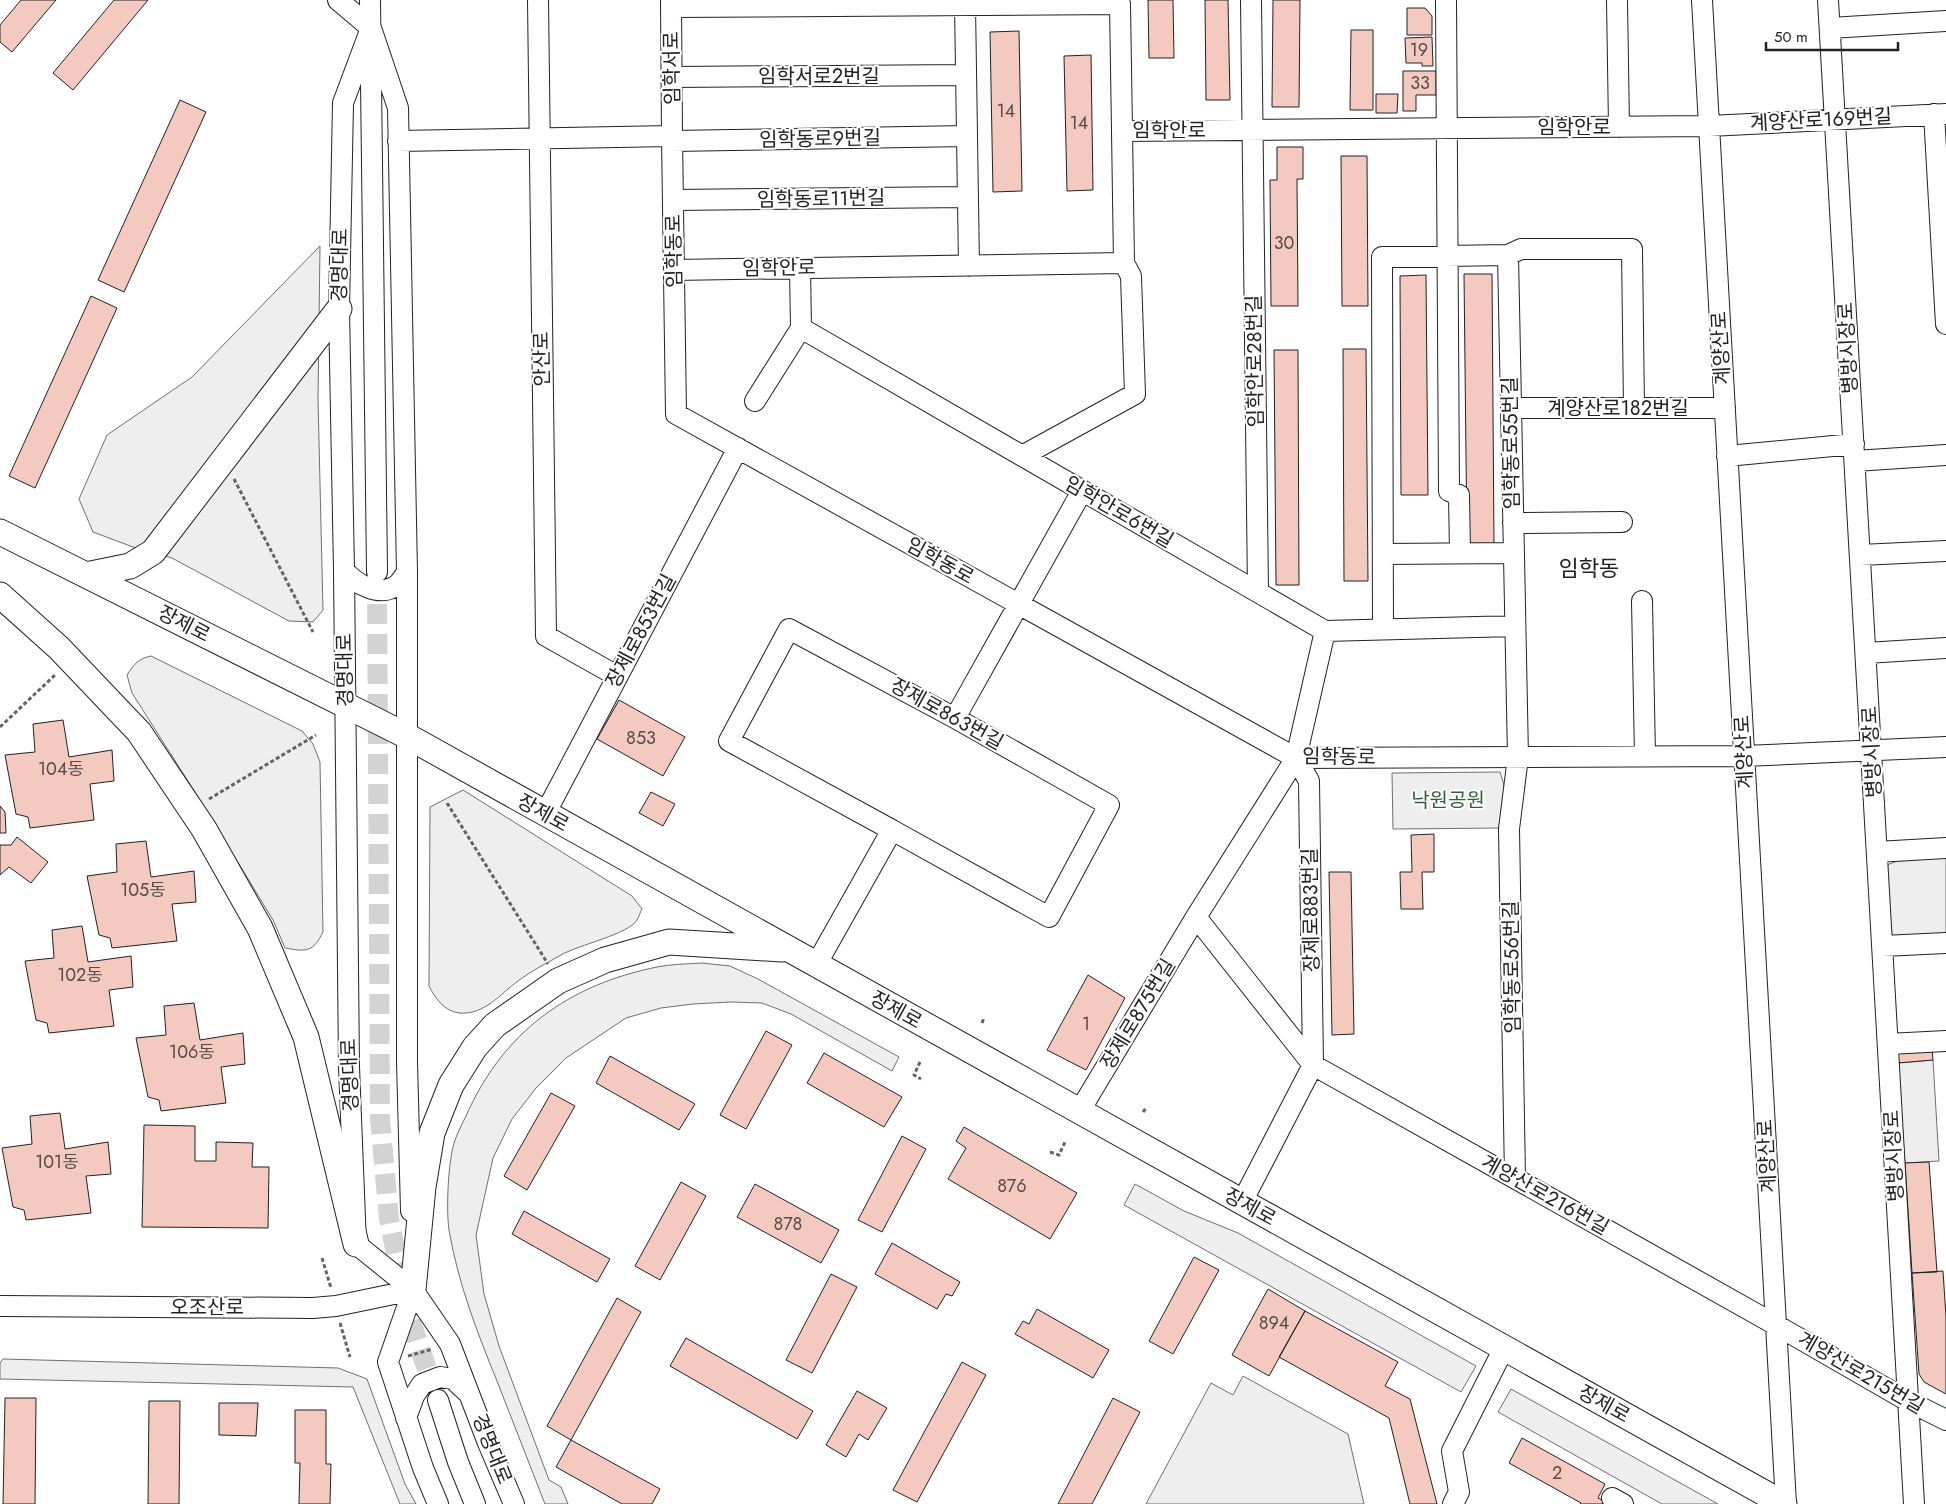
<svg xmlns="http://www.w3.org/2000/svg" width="1946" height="1504" font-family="Jost,'Noto Sans KR',sans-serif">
	<rect width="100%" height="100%" fill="#fff"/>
	<path fill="#eee" stroke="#6f6f6f" d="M 320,246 L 318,399 L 323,610 L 313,622 L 289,621 L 172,558 L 133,547 L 93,532 L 79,499 L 107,435 L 192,377 Z
		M 151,656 L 302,731 L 313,744 L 320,762 L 323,932 C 313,952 307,952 285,948 L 273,920 L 200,800 L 132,693 L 127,675 C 134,664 138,659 151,656 Z
		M 1500,772 L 1504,785 L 1504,828 L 1393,829 L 1392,773 Z
		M 463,790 L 632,896 L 642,909 C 640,912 639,917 637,920 C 629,934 578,945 561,955 C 547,963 531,971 518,981 C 500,994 485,1015 459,1013 C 444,1011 435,998 429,986 L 430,807 Z
		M 1946,857 L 1946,938 L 1902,940 L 1891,935 L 1887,865 L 1900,860 Z
		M 702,963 L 730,966 L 758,979 L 899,1057 L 892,1071 L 791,1014 L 762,1003 L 731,1002 L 693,1004 L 661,1008 L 626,1018 L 566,1058 L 536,1088 L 512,1119 L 493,1158 L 476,1235 L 484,1294 L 499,1346 L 549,1480 L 561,1487 L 568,1504 L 545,1504 C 529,1463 513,1422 497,1381 C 477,1332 458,1283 449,1230 C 446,1210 448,1159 455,1140 C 458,1132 462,1124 466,1116 C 503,1032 568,985 657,967 C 671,964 687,964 702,963 Z
		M 1933,1060 L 1939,1161 L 1905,1163 L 1898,1063 Z
		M 1135,1184 L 1184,1211 L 1238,1233 L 1476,1366 L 1461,1392 L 1124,1205 Z
		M 3,1359 L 338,1368 L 367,1379 L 405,1484 L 416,1504 L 400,1504 L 353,1387 L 0,1379 L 0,1363 Z
		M 1243,1376 L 1348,1434 L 1364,1504 L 1146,1504 L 1211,1383 L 1233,1395 Z
		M 1511,1389 L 1718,1504 L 1662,1504 L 1498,1412 Z"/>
	<path fill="#f3c9c0" stroke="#222" d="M 21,0 L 56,0 L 12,52 L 0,42 L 0,25 Z
		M 114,0 L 148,0 L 73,90 L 53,73 Z
		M 1148,0 L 1173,0 L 1174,58 L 1149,58 Z
		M 1205,0 L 1228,0 L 1230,100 L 1206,100 Z
		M 1273,0 L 1300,0 L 1299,107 L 1272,107 Z
		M 1407,8 L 1425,8 L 1432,16 L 1432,35 L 1407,35 Z
		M 1351,30 L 1373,30 L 1373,110 L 1350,110 Z
		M 1019,31 L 1022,191 L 993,192 L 990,32 Z
		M 1432,37 L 1433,66 L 1422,66 L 1422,63 L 1406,63 L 1405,38 Z
		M 1091,55 L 1093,190 L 1067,191 L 1064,56 Z
		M 1403,71 L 1436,71 L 1436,95 L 1416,95 L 1416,111 L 1403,111 Z
		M 1376,94 L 1398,94 L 1397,113 L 1376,113 Z
		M 180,100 L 206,112 L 124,292 L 98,280 Z
		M 1277,147 L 1303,147 L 1303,179 L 1297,179 L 1298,306 L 1271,306 L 1270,180 L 1277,180 Z
		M 1341,156 L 1367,156 L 1368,306 L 1342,306 Z
		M 1464,274 L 1492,274 L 1494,546 L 1467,546 Z
		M 1426,275 L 1428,495 L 1401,495 L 1400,276 Z
		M 91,296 L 117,308 L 35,488 L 9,476 Z
		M 1343,349 L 1366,349 L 1368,581 L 1344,581 Z
		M 1274,350 L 1298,350 L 1299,585 L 1276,585 Z
		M 619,700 L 685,737 L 663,776 L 597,739 Z
		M 63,720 L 69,757 L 112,750 L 114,781 L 90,784 L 94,820 L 30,828 L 28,817 L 16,814 L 5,755 L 35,752 L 33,724 Z
		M 651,792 L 675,804 L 663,826 L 639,813 Z
		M 0,806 L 5,812 L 6,833 L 0,833 Z
		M 1434,834 L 1434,872 L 1422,872 L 1423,909 L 1401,909 L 1400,872 L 1412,872 L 1411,835 Z
		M 17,837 L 48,862 L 31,883 L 9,867 L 0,875 L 0,845 L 11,845 Z
		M 146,841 L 151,877 L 194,871 L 196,902 L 172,904 L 177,941 L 112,948 L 110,938 L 99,935 L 87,876 L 117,872 L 116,844 Z
		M 1329,872 L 1351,872 L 1354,1034 L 1332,1035 Z
		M 82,926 L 88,962 L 131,956 L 133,987 L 109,990 L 114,1026 L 49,1033 L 47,1023 L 36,1020 L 25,961 L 54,958 L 52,930 Z
		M 1088,975 L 1125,998 L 1086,1070 L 1047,1050 Z
		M 194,1003 L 200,1040 L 243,1033 L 245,1064 L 221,1067 L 226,1103 L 161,1111 L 159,1100 L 148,1097 L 136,1038 L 166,1035 L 164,1006 Z
		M 766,1031 L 792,1045 L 746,1129 L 720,1115 Z
		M 1932,1049 L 1933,1060 L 1898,1063 L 1898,1054 L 1901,1050 Z
		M 824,1053 L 902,1097 L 884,1127 L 807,1083 Z
		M 610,1056 L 695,1104 L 679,1130 L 596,1083 Z
		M 551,1093 L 575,1106 L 527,1190 L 504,1176 Z
		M 60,1113 L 65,1149 L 108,1142 L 111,1174 L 86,1176 L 91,1213 L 26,1220 L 24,1210 L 13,1207 L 2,1148 L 32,1144 L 30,1116 Z
		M 144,1125 L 195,1126 L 195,1161 L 216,1161 L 216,1142 L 253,1143 L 252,1167 L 269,1167 L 268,1228 L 142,1227 Z
		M 964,1127 L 1077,1193 L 1050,1239 L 948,1179 L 966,1148 L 956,1141 Z
		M 902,1136 L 926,1149 L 882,1232 L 858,1220 Z
		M 1929,1162 L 1937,1272 L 1912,1273 L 1905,1163 Z
		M 681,1182 L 706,1196 L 660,1280 L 635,1266 Z
		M 755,1184 L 839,1230 L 821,1263 L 737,1217 Z
		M 524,1211 L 610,1259 L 597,1282 L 512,1234 Z
		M 892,1243 L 960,1282 L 952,1296 L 946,1294 L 937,1309 L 875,1274 Z
		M 1194,1257 L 1219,1270 L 1173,1354 L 1149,1341 Z
		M 1943,1271 L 1946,1317 L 1946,1394 L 1924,1382 L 1919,1374 L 1912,1273 Z
		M 831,1274 L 857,1287 L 812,1373 L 786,1360 Z
		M 1268,1289 L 1305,1311 L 1269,1376 L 1232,1355 Z
		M 617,1298 L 641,1312 L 571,1440 L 547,1426 Z
		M 1037,1309 L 1109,1350 L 1093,1378 L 1015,1334 L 1023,1321 L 1029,1324 Z
		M 1305,1311 L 1398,1362 L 1385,1386 L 1410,1399 L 1437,1504 L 1410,1504 L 1389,1418 L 1279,1357 Z
		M 686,1338 L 813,1411 L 797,1439 L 670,1366 Z
		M 962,1362 L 986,1375 L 917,1502 L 893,1490 Z
		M 857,1391 L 887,1408 L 868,1440 L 859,1434 L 846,1457 L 826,1445 Z
		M 5,1398 L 36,1398 L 35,1504 L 3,1504 Z
		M 1113,1398 L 1140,1412 L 1092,1504 L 1058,1504 Z
		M 149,1401 L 180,1401 L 179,1504 L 148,1504 Z
		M 219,1403 L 258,1403 L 256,1436 L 219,1435 Z
		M 295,1410 L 326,1410 L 326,1464 L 331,1464 L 330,1504 L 299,1504 L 300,1463 L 295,1463 Z
		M 1522,1438 L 1605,1484 L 1598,1498 L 1610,1504 L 1580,1504 L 1581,1503 L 1509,1463 Z
		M 571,1440 L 660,1489 L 652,1504 L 622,1504 L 556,1467 Z"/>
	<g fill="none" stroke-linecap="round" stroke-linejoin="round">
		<path stroke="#d3d3d3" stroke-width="20" stroke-dasharray="20 10" stroke-linecap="butt" d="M 377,574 L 380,1119 L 389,1219 L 409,1317 L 437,1398"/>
		<defs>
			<path id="minor" d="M 338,0 L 371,28
				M 370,0 L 377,572
				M 538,0 L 546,636 L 617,676
				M 671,0 L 672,136
				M 1251,0 L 1258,592
				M 1446,0 L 1449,491 L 1459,495 L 1460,553
				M 1617,0 L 1619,127
				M 1702,0 L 1786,1504
				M 1828,0 L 1914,1504
				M 965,5 L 969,266
				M 671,7 L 1120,4 L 1122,131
				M 371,28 L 343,103 L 339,309 L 344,570 L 349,1067 L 356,1244 L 413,1290 L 450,1344 L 488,1443 L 514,1504
				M 371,28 L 398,108 L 407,572 L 407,1062 L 411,1211
				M 1830,28 L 1946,21
				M 672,77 L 966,75
				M 1934,114 L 1946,324
				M 398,141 L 672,136 L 676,414 L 1296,758 L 1744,756 L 1946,747
				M 672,141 L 967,136
				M 673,200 L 968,197
				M 800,268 L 801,328 L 1325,631 L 1515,626
				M 674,270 L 1124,263 L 1122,131 L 1709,126 L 1946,114
				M 755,401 L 801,328
				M 1511,408 L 1725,408
				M 1022,456 L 1135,394 L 1131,276 L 1124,263
				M 1727,456 L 1854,444
				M 1855,461 L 1946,455
				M 1513,523 L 1622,522
				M 1383,554 L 1513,553
				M 1860,555 L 1946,551
				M 344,570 C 355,584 380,598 397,585 C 401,582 404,576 407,572
				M 1642,601 L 1645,756
				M 1383,629 L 1382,257 L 1508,255
				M 1866,653 L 1946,648
				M 955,718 L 1082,491
				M 545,814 L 738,448
				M 1877,852 L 1946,848
				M 1196,917 L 1313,1065 L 1776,1325 L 1908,1401 L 1946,1420
				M 1883,946 L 1946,943
				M 816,965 L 892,830 L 1049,917 L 1109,805 L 955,718 L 789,629 L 729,741 L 892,830
				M 1888,1044 L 1946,1041
				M 1079,1112 L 1196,917 L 1296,758 L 1325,631
				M 1515,1178 L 1509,829 L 1518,757 L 1508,255 L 1521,249 L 1632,249 L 1634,408
				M 1242,1202 L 1313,1065 L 1309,781 L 1296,758
				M 413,1280 L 413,1290 L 388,1362 L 423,1468 L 438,1504
				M 0,1306 L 313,1308 L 336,1306 L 413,1290
				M 438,1400 L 458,1462 L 475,1504
				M 406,1418 L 414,1396 L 422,1384 L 440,1377 L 453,1379 L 469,1394
				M 1612,1498 L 1623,1504
				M 1453,1504 L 1459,1492 L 1452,1451 L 1504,1348"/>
			<path id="major" d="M 0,532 L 407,736 L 1784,1504
				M 86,575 L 130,566 L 153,552 L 339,309
				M 0,595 L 59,648 L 139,732 L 204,829 L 260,928 L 306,1037 L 356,1244
				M 413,1290 L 423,1187 L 432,1133 L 451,1085 L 475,1047 L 495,1025 L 558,981 L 605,960 L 669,942 L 782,949"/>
		</defs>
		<use href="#minor" stroke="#222" stroke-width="22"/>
		<use href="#major" stroke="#222" stroke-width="27"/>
		<path stroke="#646464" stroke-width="3" stroke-dasharray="4 2.5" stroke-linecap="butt" d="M 234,479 L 313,632
			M 0,727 L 56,674
			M 209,799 L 316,735
			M 447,803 L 548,964
			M 982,1023 L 984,1018
			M 920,1062 L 914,1075 L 921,1079
			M 1143,1112 L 1146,1108
			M 1050,1152 L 1059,1155 L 1065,1142
			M 322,1258 L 331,1288
			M 340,1323 L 350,1357
			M 408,1356 L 433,1349"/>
		<use href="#minor" stroke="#fff" stroke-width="20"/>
		<use href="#major" stroke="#fff" stroke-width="25"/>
	</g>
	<g text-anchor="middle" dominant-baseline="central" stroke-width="4" stroke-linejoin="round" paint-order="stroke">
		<g font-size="18" fill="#564c4a">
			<text x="1419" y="50">19</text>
			<text x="1420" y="83">33</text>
			<text x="1006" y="111">14</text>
			<text x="1079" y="123">14</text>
			<text x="1284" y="243">30</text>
			<text x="641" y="738">853</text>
			<text x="61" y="769">104동</text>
			<text x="143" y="890">105동</text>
			<text x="80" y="975">102동</text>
			<text x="1086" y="1024">1</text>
			<text x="192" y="1052">106동</text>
			<text x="57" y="1162">101동</text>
			<text x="1012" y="1186">876</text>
			<text x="788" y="1224">878</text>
			<text x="1274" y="1323">894</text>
			<text x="1557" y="1473">2</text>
		</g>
		<g font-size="20" fill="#222" stroke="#fff">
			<text transform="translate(672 68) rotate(-91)">임학서로</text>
			<text x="819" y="76">임학서로2번길</text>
			<text transform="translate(1821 120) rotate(-3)">계양산로169번길</text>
			<text x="1574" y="127">임학안로</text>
			<text x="1169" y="130">임학안로</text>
			<text transform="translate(820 139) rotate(-1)">임학동로9번길</text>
			<text transform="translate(821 199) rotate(-1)">임학동로11번길</text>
			<text transform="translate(674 251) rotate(-91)">임학동로</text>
			<text transform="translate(340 265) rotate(-89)">경명대로</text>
			<text transform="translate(779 268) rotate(-1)">임학안로</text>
			<text transform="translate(1721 348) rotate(-93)">계양산로</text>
			<text transform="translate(1848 348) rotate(-93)">병방시장로</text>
			<text transform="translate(542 359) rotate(-91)">안산로</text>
			<text transform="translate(1255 361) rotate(-91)">임학안로28번길</text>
			<text x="1618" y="408">계양산로182번길</text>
			<text transform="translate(1511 443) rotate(-91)">임학동로55번길</text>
			<text transform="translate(1119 512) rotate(30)">임학안로6번길</text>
			<text transform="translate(940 561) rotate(29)">임학동로</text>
			<text transform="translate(184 624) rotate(27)">장제로</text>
			<text transform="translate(641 631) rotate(-62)">장제로853번길</text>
			<text transform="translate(345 670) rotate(-91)">경명대로</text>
			<text transform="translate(947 714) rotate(29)">장제로863번길</text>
			<text transform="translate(1744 752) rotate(-93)">계양산로</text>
			<text transform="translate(1872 752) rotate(-93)">병방시장로</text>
			<text transform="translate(1339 757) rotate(1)">임학동로</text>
			<text transform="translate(543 813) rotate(29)">장제로</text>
			<text transform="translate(1311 910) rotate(-91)">장제로883번길</text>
			<text transform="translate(1512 967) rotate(-91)">임학동로56번길</text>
			<text transform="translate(896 1010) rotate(29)">장제로</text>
			<text transform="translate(1138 1014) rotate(-59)">장제로875번길</text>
			<text transform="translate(350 1075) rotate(-92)">경명대로</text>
			<text transform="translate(1767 1156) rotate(-93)">계양산로</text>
			<text transform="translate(1894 1156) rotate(-93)">병방시장로</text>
			<text transform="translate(1545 1195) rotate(29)">계양산로216번길</text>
			<text transform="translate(1250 1207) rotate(29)">장제로</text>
			<text x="207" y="1307">오조산로</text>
			<text transform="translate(1861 1373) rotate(30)">계양산로215번길</text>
			<text transform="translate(1604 1404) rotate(29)">장제로</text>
			<text transform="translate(492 1449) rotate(68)">경명대로</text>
		</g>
		<g font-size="20" fill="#2f5e38" stroke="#fff">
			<text x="1448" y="800">낙원공원</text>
		</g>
		<g font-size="22" fill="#222" stroke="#fff">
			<text x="1589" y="568">임학동</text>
		</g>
	</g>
	<path d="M1766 42v8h132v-8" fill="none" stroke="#222222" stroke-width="2.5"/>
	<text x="1774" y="42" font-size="15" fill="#222222" stroke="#ffffff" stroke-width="4" paint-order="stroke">50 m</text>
</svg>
